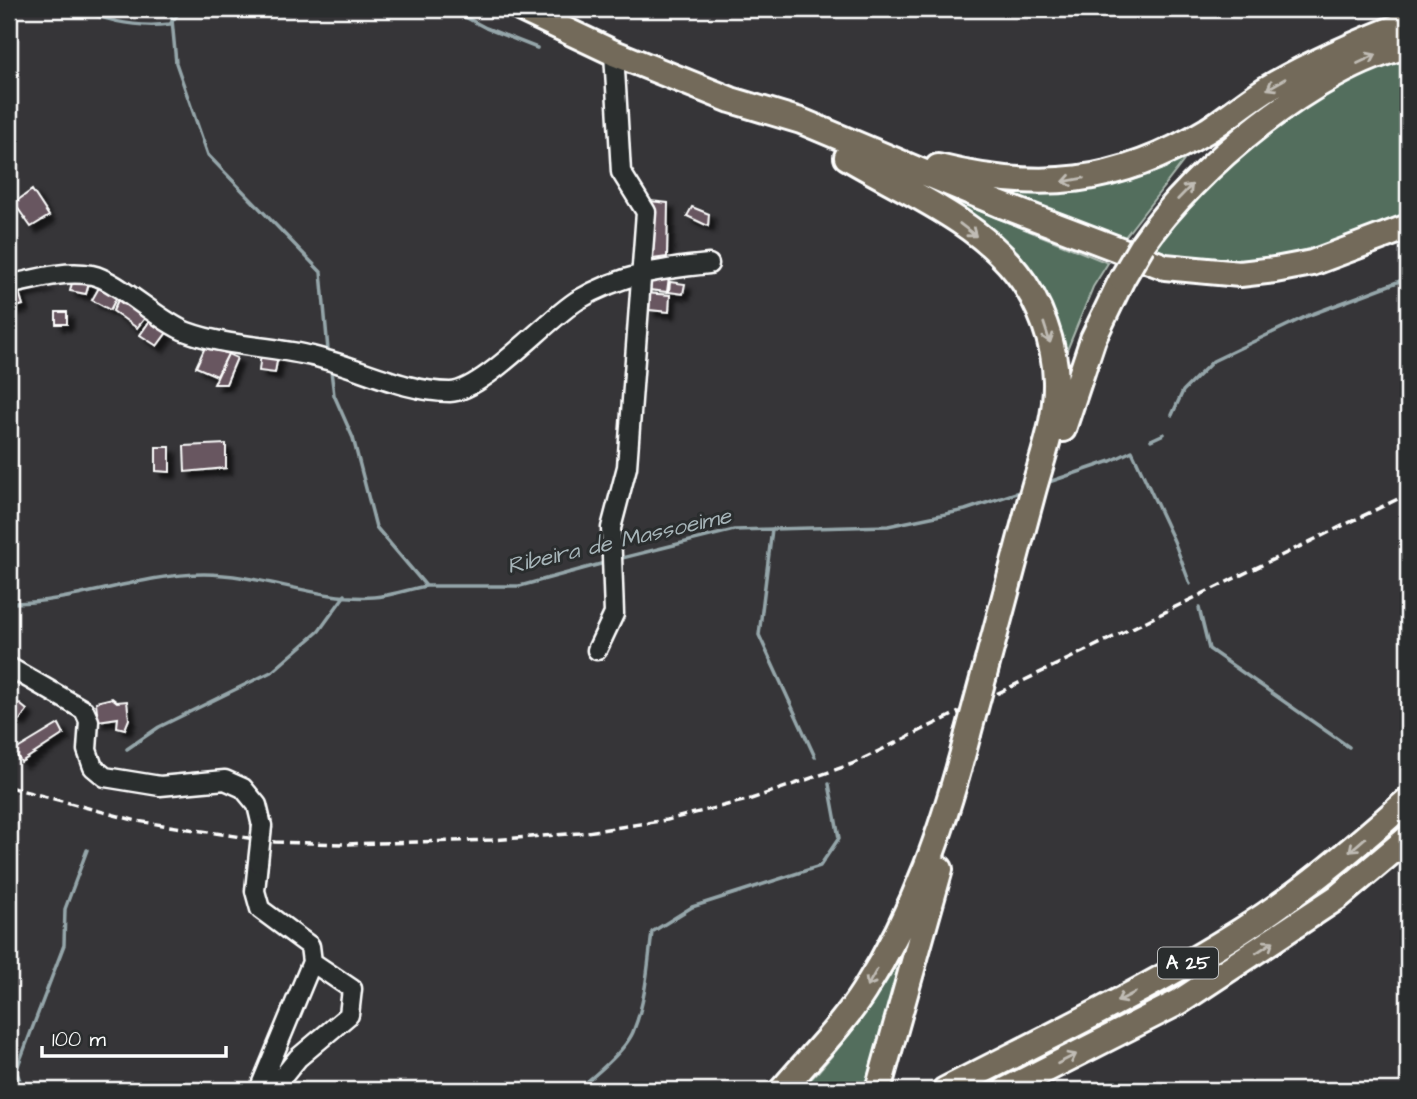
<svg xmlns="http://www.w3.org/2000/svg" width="1417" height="1099" font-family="'Architects Daughter',sans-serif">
	<defs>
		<filter id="shadow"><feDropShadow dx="6" dy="6" stdDeviation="2" flood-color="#0009"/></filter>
	</defs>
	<rect width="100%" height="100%" fill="#363538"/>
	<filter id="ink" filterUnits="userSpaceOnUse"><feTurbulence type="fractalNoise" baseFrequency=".0143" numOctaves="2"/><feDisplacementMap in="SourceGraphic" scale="14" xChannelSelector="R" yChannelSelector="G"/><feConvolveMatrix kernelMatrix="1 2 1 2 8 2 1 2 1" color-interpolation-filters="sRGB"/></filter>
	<g filter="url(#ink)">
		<path fill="#536e5d" stroke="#a9b6ae" stroke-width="2" d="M 1408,53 L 1408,219 L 1333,247 L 1245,266 L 1195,263 L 1146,250 L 1171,216 L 1312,95 Z
			M 1209,136 L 1186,158 L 1121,242 L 955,176 L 1013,187 Z
			M 918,186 L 1108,263 L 1093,287 L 1061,365 C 1058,340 1056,313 1043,291 C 1020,249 958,215 918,186 Z
			M 915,934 L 867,1090 L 801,1090 C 847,1043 883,991 915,934 Z"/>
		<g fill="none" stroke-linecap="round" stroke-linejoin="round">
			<path stroke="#95a6aa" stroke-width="3.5" d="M 79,9 C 109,22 138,28 170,24 L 182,9
				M 171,9 L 176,63 L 208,155 L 321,272 L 328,350
				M 263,9 L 282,14 L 306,9
				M 450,9 L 486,28 L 537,48
				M 331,371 L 334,395 L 353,438 L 376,527 L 426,586 L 520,586 L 608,562
				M 1172,415 L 1183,391 L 1213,361 L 1307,316 L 1408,278
				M 1151,440 L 1164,434
				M 1046,483 L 1111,461 L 1132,451 L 1174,541 L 1190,584
				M 772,529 L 759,635 L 815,757
				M 618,559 L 734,530 L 888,526 L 965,510 L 1022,491
				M 9,603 C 76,603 138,574 204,574 C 262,574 318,601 374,597 C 391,596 409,589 426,586
				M 1199,608 L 1209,649 L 1349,747
				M 127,749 L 159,727 L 273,671 L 319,631 L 345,595
				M 24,1090 L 16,1071 L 64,945 L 65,909 L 87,850
				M 577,1090 C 593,1077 625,1051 633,1032 C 646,1001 648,964 652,932 L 692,907 L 820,866 L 839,838 L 829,784"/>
		</g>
		<path fill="#685760" stroke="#fff" stroke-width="2" filter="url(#shadow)" d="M 32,190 L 49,216 L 31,227 L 14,203 Z
			M 650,201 L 668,203 L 667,257 L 653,259 Z
			M 692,207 L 709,214 L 708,226 L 687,216 Z
			M 74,275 L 90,279 L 86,294 L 70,291 Z
			M 651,275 L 669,277 L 667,292 L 649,290 Z
			M 670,282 L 685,284 L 683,294 L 669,292 Z
			M 101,284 L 118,295 L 110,310 L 92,300 Z
			M 48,285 L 19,292 L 23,305 L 10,309 L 9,288 Z
			M 645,293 L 670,295 L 669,312 L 649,310 L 650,301 L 644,300 Z
			M 126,299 L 148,314 L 137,328 L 113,311 L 118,300 L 123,304 Z
			M 56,312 L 67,312 L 67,324 L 56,324 Z
			M 151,319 L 168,331 L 157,346 L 140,335 Z
			M 206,345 L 228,354 L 217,376 L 196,367 Z
			M 261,353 L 278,355 L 275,373 L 259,371 Z
			M 228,354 L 237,358 L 226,384 L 214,384 Z
			M 226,444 L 226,468 L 185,472 L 184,446 Z
			M 156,447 L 170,447 L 170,472 L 156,471 Z
			M 11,697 L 27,710 L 20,720 L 9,717 Z
			M 112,698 L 117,702 L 127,701 L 129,719 L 125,729 L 117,727 L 118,718 L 98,721 L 96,702 Z
			M 59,724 L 64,734 L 21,762 L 14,751 Z"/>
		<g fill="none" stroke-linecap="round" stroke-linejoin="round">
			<defs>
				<path id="minor" d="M 9,285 C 36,279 64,270 92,275 C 117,280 160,322 187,332 C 225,346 267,346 307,355 C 354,364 401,392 450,392 C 483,391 547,319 578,300 C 622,274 660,269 709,264
					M 597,650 L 614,614 L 611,528 L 627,467 L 646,212 L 621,172 L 614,53
					M 9,667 L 84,710 L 89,721 L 87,750 L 93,767 L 105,777 L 160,786 L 225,780 L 243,788 L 257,805 L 262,826
					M 258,862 L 255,891 L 260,909 L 310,946 L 312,962 L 259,1090
					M 272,1090 L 298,1058 L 349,1015 L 352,989 L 312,962"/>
				<path id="highway" d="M 521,9 L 614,53 L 731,100 L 801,121 L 999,204 L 1165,267 L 1240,274 L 1275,270 L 1312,263 L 1408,227
					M 847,157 C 904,191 975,219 1017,273 C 1040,302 1055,344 1056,381 C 1057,420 1042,458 1032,495 C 1016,555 1000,615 984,675
					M 938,167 C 1039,192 1117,185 1208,130 C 1230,116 1250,98 1273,85 C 1317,60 1361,41 1408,23
					M 1142,245 C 1195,168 1316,67 1408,46
					M 1063,429 L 1093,339 L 1122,279
					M 782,1090 C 809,1058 842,1026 864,991 C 916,909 944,826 968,734
					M 878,1090 L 940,869
					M 945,1090 C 1044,1039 1146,991 1241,931 C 1301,893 1355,847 1408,800
					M 1006,1090 L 1179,1002 L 1338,897 L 1408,838"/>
			</defs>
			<use href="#minor" stroke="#fff" stroke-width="23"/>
			<use href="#highway" stroke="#fff" stroke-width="30"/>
			<use href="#minor" stroke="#2a2d2e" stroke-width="18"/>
			<use href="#highway" stroke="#736b5a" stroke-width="24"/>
			<path stroke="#fff" stroke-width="3.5" stroke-dasharray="10 5" stroke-linecap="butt" d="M 9,787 L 137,821 L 275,842 L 344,844 L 492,840 L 580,833 L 667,820 L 751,799 L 852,764 L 1408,494"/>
			<defs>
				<path id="minor-bridge" d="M 258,862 L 262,826"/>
				<path id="highway-bridge" d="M 1122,279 L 1142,245
					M 968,734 L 984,675"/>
			</defs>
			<use href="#minor-bridge" stroke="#fff" stroke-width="23" stroke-linecap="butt"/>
			<use href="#highway-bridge" stroke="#fff" stroke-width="30" stroke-linecap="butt"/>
			<use href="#minor-bridge" stroke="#2a2d2e" stroke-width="18"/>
			<use href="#highway-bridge" stroke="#736b5a" stroke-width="24"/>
		</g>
		<defs><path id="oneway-shaft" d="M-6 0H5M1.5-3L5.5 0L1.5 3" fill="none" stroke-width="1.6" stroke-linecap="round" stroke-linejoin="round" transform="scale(1.75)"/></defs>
		<g stroke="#c0bcb5">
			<use href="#oneway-shaft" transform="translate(1367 59) rotate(-25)"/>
			<use href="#oneway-shaft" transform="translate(1276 84) rotate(150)"/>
			<use href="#oneway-shaft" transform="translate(1073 180) rotate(170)"/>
			<use href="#oneway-shaft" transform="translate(1185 192) rotate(-46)"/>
			<use href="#oneway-shaft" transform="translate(968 230) rotate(38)"/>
			<use href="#oneway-shaft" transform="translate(1047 333) rotate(72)"/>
			<use href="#oneway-shaft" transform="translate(1357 845) rotate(139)"/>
			<use href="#oneway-shaft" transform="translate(1265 947) rotate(-34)"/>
			<use href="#oneway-shaft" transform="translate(872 978) rotate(120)"/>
			<use href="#oneway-shaft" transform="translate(1126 997) rotate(153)"/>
			<use href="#oneway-shaft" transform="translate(1067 1059) rotate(-27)"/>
		</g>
	</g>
	<g text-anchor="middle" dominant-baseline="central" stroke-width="6" stroke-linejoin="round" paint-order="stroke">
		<rect fill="#2a2d2e" stroke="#bfc0c0" stroke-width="2" x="1158" y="947.5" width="60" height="31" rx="5"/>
		<g font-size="19" font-weight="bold" fill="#fff">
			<text x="1188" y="963">A 25</text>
		</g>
		<g font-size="23" font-style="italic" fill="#a6b4b8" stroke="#2a2d2e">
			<text transform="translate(619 541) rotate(-13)">Ribeira de Massoeime</text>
		</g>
	</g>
	<rect width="1417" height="1099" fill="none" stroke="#2a2d2e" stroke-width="35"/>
	<rect x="18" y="18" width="1382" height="1064" fill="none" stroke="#fff" stroke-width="2.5" filter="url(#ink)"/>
	<path d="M42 1046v10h184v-10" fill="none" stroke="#ffffff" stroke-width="3.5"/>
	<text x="52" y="1046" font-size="21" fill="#ffffff" stroke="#2a2d2e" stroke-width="5" paint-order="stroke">100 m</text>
</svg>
